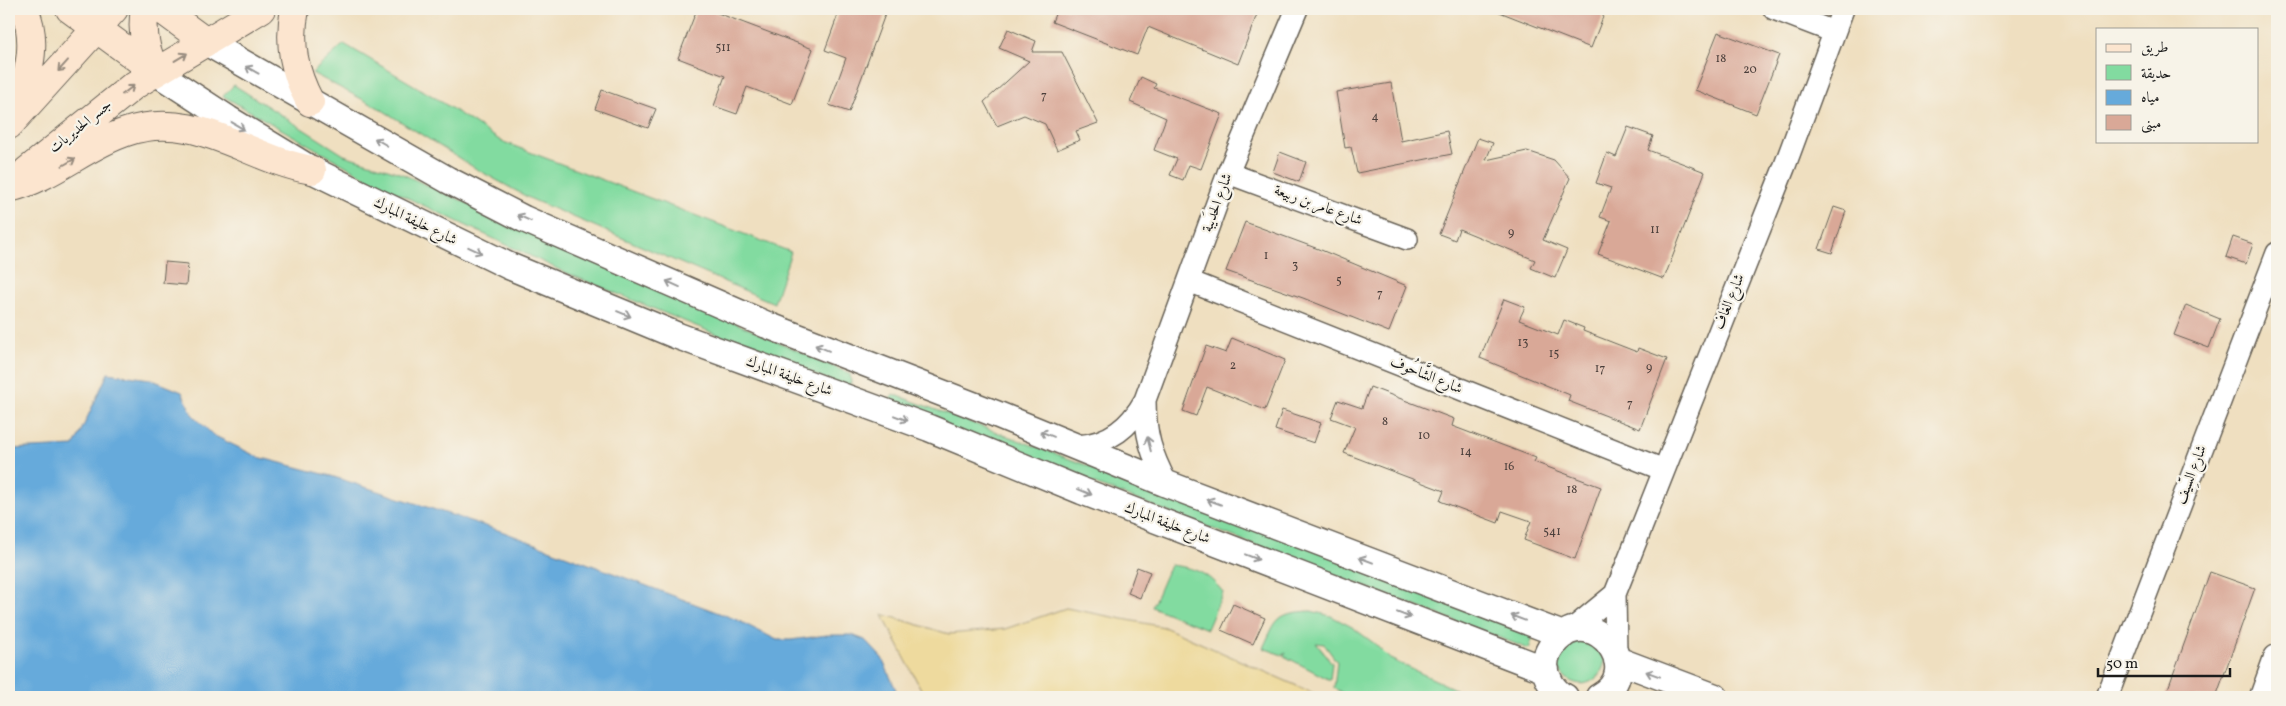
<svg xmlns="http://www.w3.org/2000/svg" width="2286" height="706" font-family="Vollkorn,Amiri,serif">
	<rect width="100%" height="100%" fill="#f7f3e8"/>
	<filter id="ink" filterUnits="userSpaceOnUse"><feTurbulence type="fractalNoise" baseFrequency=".02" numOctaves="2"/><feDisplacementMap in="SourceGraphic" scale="10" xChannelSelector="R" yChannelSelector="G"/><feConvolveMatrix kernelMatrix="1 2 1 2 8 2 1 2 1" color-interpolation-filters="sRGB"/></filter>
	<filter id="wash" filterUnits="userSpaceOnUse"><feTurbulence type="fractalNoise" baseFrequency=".0096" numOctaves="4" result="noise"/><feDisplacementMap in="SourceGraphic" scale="20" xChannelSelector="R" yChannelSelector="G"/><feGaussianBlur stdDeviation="1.12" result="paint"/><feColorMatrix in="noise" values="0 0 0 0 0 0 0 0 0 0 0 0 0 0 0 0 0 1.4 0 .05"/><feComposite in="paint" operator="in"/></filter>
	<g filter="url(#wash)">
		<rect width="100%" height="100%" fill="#efdfc0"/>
		<path fill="#82dba0" stroke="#4f7c5e" d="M 344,44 L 434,97 L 501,141 L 791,252 L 774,303 L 531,199 L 478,170 L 379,108 L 312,73 Z
			M 234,85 L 344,155 L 400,173 L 850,374 L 851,383 L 845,387 L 564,272 L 374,182 L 223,96 Z
			M 893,394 L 1535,630 L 1529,649 L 887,405 Z
			M 1170,565 C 1195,568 1207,572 1223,592 L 1207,629 L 1152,607 Z
			M 1311,611 L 1331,616 L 1352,627 L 1375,644 L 1390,659 L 1455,689 L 1451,697 L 1349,697 L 1334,688 L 1337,662 L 1324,644 L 1316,643 L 1332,663 L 1330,680 L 1284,656 L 1286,653 L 1282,655 L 1263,648 C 1277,618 1276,613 1311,611 Z
			M 1595,641 L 1605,660 C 1600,690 1567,692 1557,664 L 1566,642 Z"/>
		<path fill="#eeda9e" stroke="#857b5d" d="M 1066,608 L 1164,627 L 1322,697 L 925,697 L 882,614 L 949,634 L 1005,629 Z"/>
		<path fill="#66aadb" stroke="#41637c" d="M 108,373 L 150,379 L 182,392 L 192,414 L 213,435 L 258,457 L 331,476 L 501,531 L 735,619 L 777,640 L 791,640 L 827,635 L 852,635 L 865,640 L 882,658 L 899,697 L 9,697 L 9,449 L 74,446 Z"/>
		<g id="blocks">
			<path fill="#d9a897" d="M 697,9 L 707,9 L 813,49 L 792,104 L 747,87 L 737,114 L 714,106 L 725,76 L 678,58 Z
				M 840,9 L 887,9 L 849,112 L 829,105 L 846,58 L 825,50 Z
				M 1057,9 L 1259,9 L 1238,64 L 1148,27 L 1137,55 L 1052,22 Z
				M 1492,9 L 1606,9 L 1591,48 Z
				M 1008,29 L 1036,41 L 1032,52 L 1062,52 L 1098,123 L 1076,131 L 1080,140 L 1057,150 L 1045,124 L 1024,115 L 997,126 L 984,102 L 1029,61 L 999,48 Z
				M 1718,32 L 1779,55 L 1756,114 L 1695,90 Z
				M 1141,77 L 1156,84 L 1154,88 L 1222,114 L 1201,169 L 1189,165 L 1183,180 L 1170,175 L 1177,159 L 1154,150 L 1166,118 L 1130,102 Z
				M 1391,83 L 1401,141 L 1447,131 L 1452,154 L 1357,173 L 1351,147 L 1345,148 L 1336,92 Z
				M 602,90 L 656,109 L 648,128 L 595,109 Z
				M 1628,127 L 1653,136 L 1648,150 L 1705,172 L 1664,279 L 1598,254 L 1611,221 L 1600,217 L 1611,188 L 1596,183 L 1607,153 L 1616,157 Z
				M 1478,138 L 1493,143 L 1486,160 L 1527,151 L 1554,160 L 1570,178 L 1543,240 L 1567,250 L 1555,278 L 1531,268 L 1535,260 L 1459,229 L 1455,240 L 1439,234 Z
				M 1280,152 L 1306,162 L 1299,182 L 1273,172 Z
				M 1834,207 L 1846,211 L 1832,253 L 1819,249 Z
				M 1245,222 L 1321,250 L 1407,286 L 1389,332 L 1303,298 L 1226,271 Z
				M 2233,237 L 2253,244 L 2246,264 L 2226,257 Z
				M 165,262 L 188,264 L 186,285 L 163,283 Z
				M 1504,299 L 1525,307 L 1519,320 L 1558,335 L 1564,320 L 1584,328 L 1583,331 L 1637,352 L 1638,348 L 1667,359 L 1640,429 L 1568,401 L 1570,395 L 1480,358 Z
				M 2186,305 L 2220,319 L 2209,348 L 2174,335 Z
				M 1232,338 L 1285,360 L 1265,410 L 1207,387 L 1196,416 L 1183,411 L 1206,346 L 1226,353 Z
				M 1370,387 L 1454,419 L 1452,426 L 1536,458 L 1534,462 L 1601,487 L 1575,559 L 1524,540 L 1531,521 L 1502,511 L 1498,523 L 1440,501 L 1444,491 L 1344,453 L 1355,427 L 1331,418 L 1338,400 L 1362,408 Z
				M 1282,410 L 1321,423 L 1314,443 L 1275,430 Z
				M 1137,567 L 1150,572 L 1140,598 L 1128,593 Z
				M 2210,572 L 2255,588 L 2216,697 L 2165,697 Z
				M 1233,604 L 1265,618 L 1253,644 L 1221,630 Z"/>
		</g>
	</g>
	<g filter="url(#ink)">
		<use href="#blocks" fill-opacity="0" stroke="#666055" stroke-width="1"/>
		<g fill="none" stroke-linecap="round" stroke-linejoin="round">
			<defs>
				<path id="minor" d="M 1774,9 L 1834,32
					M 1228,173 L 1407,239
					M 1189,281 L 1664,470
					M 1145,400 C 1145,434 1151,454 1167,484
					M 1078,446 C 1110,443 1130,427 1145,400 L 1228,173 L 1297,9
					M 1570,631 L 1615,594
					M 1616,654 L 1615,594 L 1784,168 L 1843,9
					M 2107,697 L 2277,253"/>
				<path id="tertiary" d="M 206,42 L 448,180 L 524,219 L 767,325 L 996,414 L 1167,484 L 1563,635
					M 156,72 L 228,119 L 312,170 L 509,266 L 678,336 L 929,428 L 1082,491 L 1546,670
					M 1617,660 L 1715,697
					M 1565,697 C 1554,692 1546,679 1545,666 C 1545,656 1550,646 1558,639 C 1594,603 1647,671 1599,697
					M 2263,697 L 2277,658"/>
				<path id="secondary" d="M 70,9 L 156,72
					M 145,9 C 141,32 145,52 156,72
					M 161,9 L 206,42
					M 295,9 C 288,43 294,72 310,102
					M 17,114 C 26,79 40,44 24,9
					M 9,125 L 114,9
					M 27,171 L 133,86 L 261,9
					M 9,188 C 52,178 84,146 126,132 C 195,108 247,159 312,170"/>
			</defs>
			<use href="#minor" stroke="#666055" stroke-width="24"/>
			<use href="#tertiary" stroke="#666055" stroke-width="29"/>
			<use href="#secondary" stroke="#666055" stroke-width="30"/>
			<use href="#minor" stroke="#fff" stroke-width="21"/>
			<use href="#tertiary" stroke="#fff" stroke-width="26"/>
			<use href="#secondary" stroke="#fce5cf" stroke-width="28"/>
		</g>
		<defs><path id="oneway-shaft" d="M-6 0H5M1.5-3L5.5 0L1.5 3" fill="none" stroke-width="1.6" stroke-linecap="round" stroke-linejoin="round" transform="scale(1.25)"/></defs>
		<g stroke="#978b7e">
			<use href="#oneway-shaft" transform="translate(181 57) rotate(-31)"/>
			<use href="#oneway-shaft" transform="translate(63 66) rotate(132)"/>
			<use href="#oneway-shaft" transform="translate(128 90) rotate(-37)"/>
			<use href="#oneway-shaft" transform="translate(69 162) rotate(-30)"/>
		</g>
		<g stroke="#999">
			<use href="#oneway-shaft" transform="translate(252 70) rotate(-151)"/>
			<use href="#oneway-shaft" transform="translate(238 126) rotate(31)"/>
			<use href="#oneway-shaft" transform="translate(381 142) rotate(-150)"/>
			<use href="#oneway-shaft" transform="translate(524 218) rotate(-155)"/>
			<use href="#oneway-shaft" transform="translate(475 250) rotate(25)"/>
			<use href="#oneway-shaft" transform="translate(673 284) rotate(-156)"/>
			<use href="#oneway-shaft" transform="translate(624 314) rotate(22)"/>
			<use href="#oneway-shaft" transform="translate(822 348) rotate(-158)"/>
			<use href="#oneway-shaft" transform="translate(901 418) rotate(21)"/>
			<use href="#oneway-shaft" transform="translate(1047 434) rotate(-158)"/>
			<use href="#oneway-shaft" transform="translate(1149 444) rotate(-104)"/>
			<use href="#oneway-shaft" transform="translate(1085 492) rotate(22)"/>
			<use href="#oneway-shaft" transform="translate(1214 502) rotate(-159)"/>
			<use href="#oneway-shaft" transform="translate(1252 557) rotate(21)"/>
			<use href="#oneway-shaft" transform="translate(1366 560) rotate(-159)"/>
			<use href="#oneway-shaft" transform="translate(1404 615) rotate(21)"/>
			<use href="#oneway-shaft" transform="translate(1518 618) rotate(-159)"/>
			<use href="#oneway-shaft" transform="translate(1653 674) rotate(-160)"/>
		</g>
	</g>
	<g text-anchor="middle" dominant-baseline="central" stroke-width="4.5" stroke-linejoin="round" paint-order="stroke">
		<g font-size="12" fill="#4b3f3b">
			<text x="723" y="48">511</text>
			<text x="1721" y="59">18</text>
			<text x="1750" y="70">20</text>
			<text x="1044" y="96">7</text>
			<text x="1375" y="117">4</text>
			<text x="1655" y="230">11</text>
			<text x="1511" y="233">9</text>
			<text x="1266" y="256">1</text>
			<text x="1295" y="266">3</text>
			<text x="1339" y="281">5</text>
			<text x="1380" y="294">7</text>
			<text x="1523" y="343">13</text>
			<text x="1554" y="354">15</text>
			<text x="1233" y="366">2</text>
			<text x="1649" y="368">9</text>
			<text x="1600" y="369">17</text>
			<text x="1630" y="404">7</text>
			<text x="1385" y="422">8</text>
			<text x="1424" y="436">10</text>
			<text x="1466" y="452">14</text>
			<text x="1509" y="467">16</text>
			<text x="1572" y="490">18</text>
			<text x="1552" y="532">541</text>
		</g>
		<g font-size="15" fill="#1c1c1c" stroke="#f7f3e8">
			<text transform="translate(81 127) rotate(-39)">جسر الحديريات</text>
			<text transform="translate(1218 203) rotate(-70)">شارع الحدَيبة</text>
			<text transform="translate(1318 206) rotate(20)">شارع عامر بن ربيعة</text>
			<text transform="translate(415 222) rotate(26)">شارع خليفة المبارك</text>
			<text transform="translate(1730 302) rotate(-68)">شارع الغاف</text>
			<text transform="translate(1426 376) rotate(22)">شارع الشَّاحُوف</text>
			<text transform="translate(789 377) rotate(20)">شارع خليفة المبارك</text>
			<text transform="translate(2192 475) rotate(-69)">شارع السِّيف</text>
			<text transform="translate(1167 524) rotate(21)">شارع خليفة المبارك</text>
		</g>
	</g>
	<rect width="2286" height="706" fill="none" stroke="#f7f3e8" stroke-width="30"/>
	<rect x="2096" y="28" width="162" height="115" fill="#f7f3e8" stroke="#9f9d96"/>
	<rect x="2106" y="44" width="25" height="8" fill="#fce5cf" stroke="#9f9d96"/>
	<text x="2141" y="52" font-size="15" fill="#1c1c1c">طريق</text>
	<rect x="2106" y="65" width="25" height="15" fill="#82dba0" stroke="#9f9d96"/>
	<text x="2141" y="78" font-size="15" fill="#1c1c1c">حديقة</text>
	<rect x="2106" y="90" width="25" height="15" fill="#66aadb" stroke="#9f9d96"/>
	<text x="2141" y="102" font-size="15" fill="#1c1c1c">مياه</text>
	<rect x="2106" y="115" width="25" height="15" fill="#d9a897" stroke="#9f9d96"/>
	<text x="2141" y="128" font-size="15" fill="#1c1c1c">مبنى</text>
	<path d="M2098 668v8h132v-8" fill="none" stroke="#1c1c1c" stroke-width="2.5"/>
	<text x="2106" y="668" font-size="15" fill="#1c1c1c" stroke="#f7f3e8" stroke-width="4" paint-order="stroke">50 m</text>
</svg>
